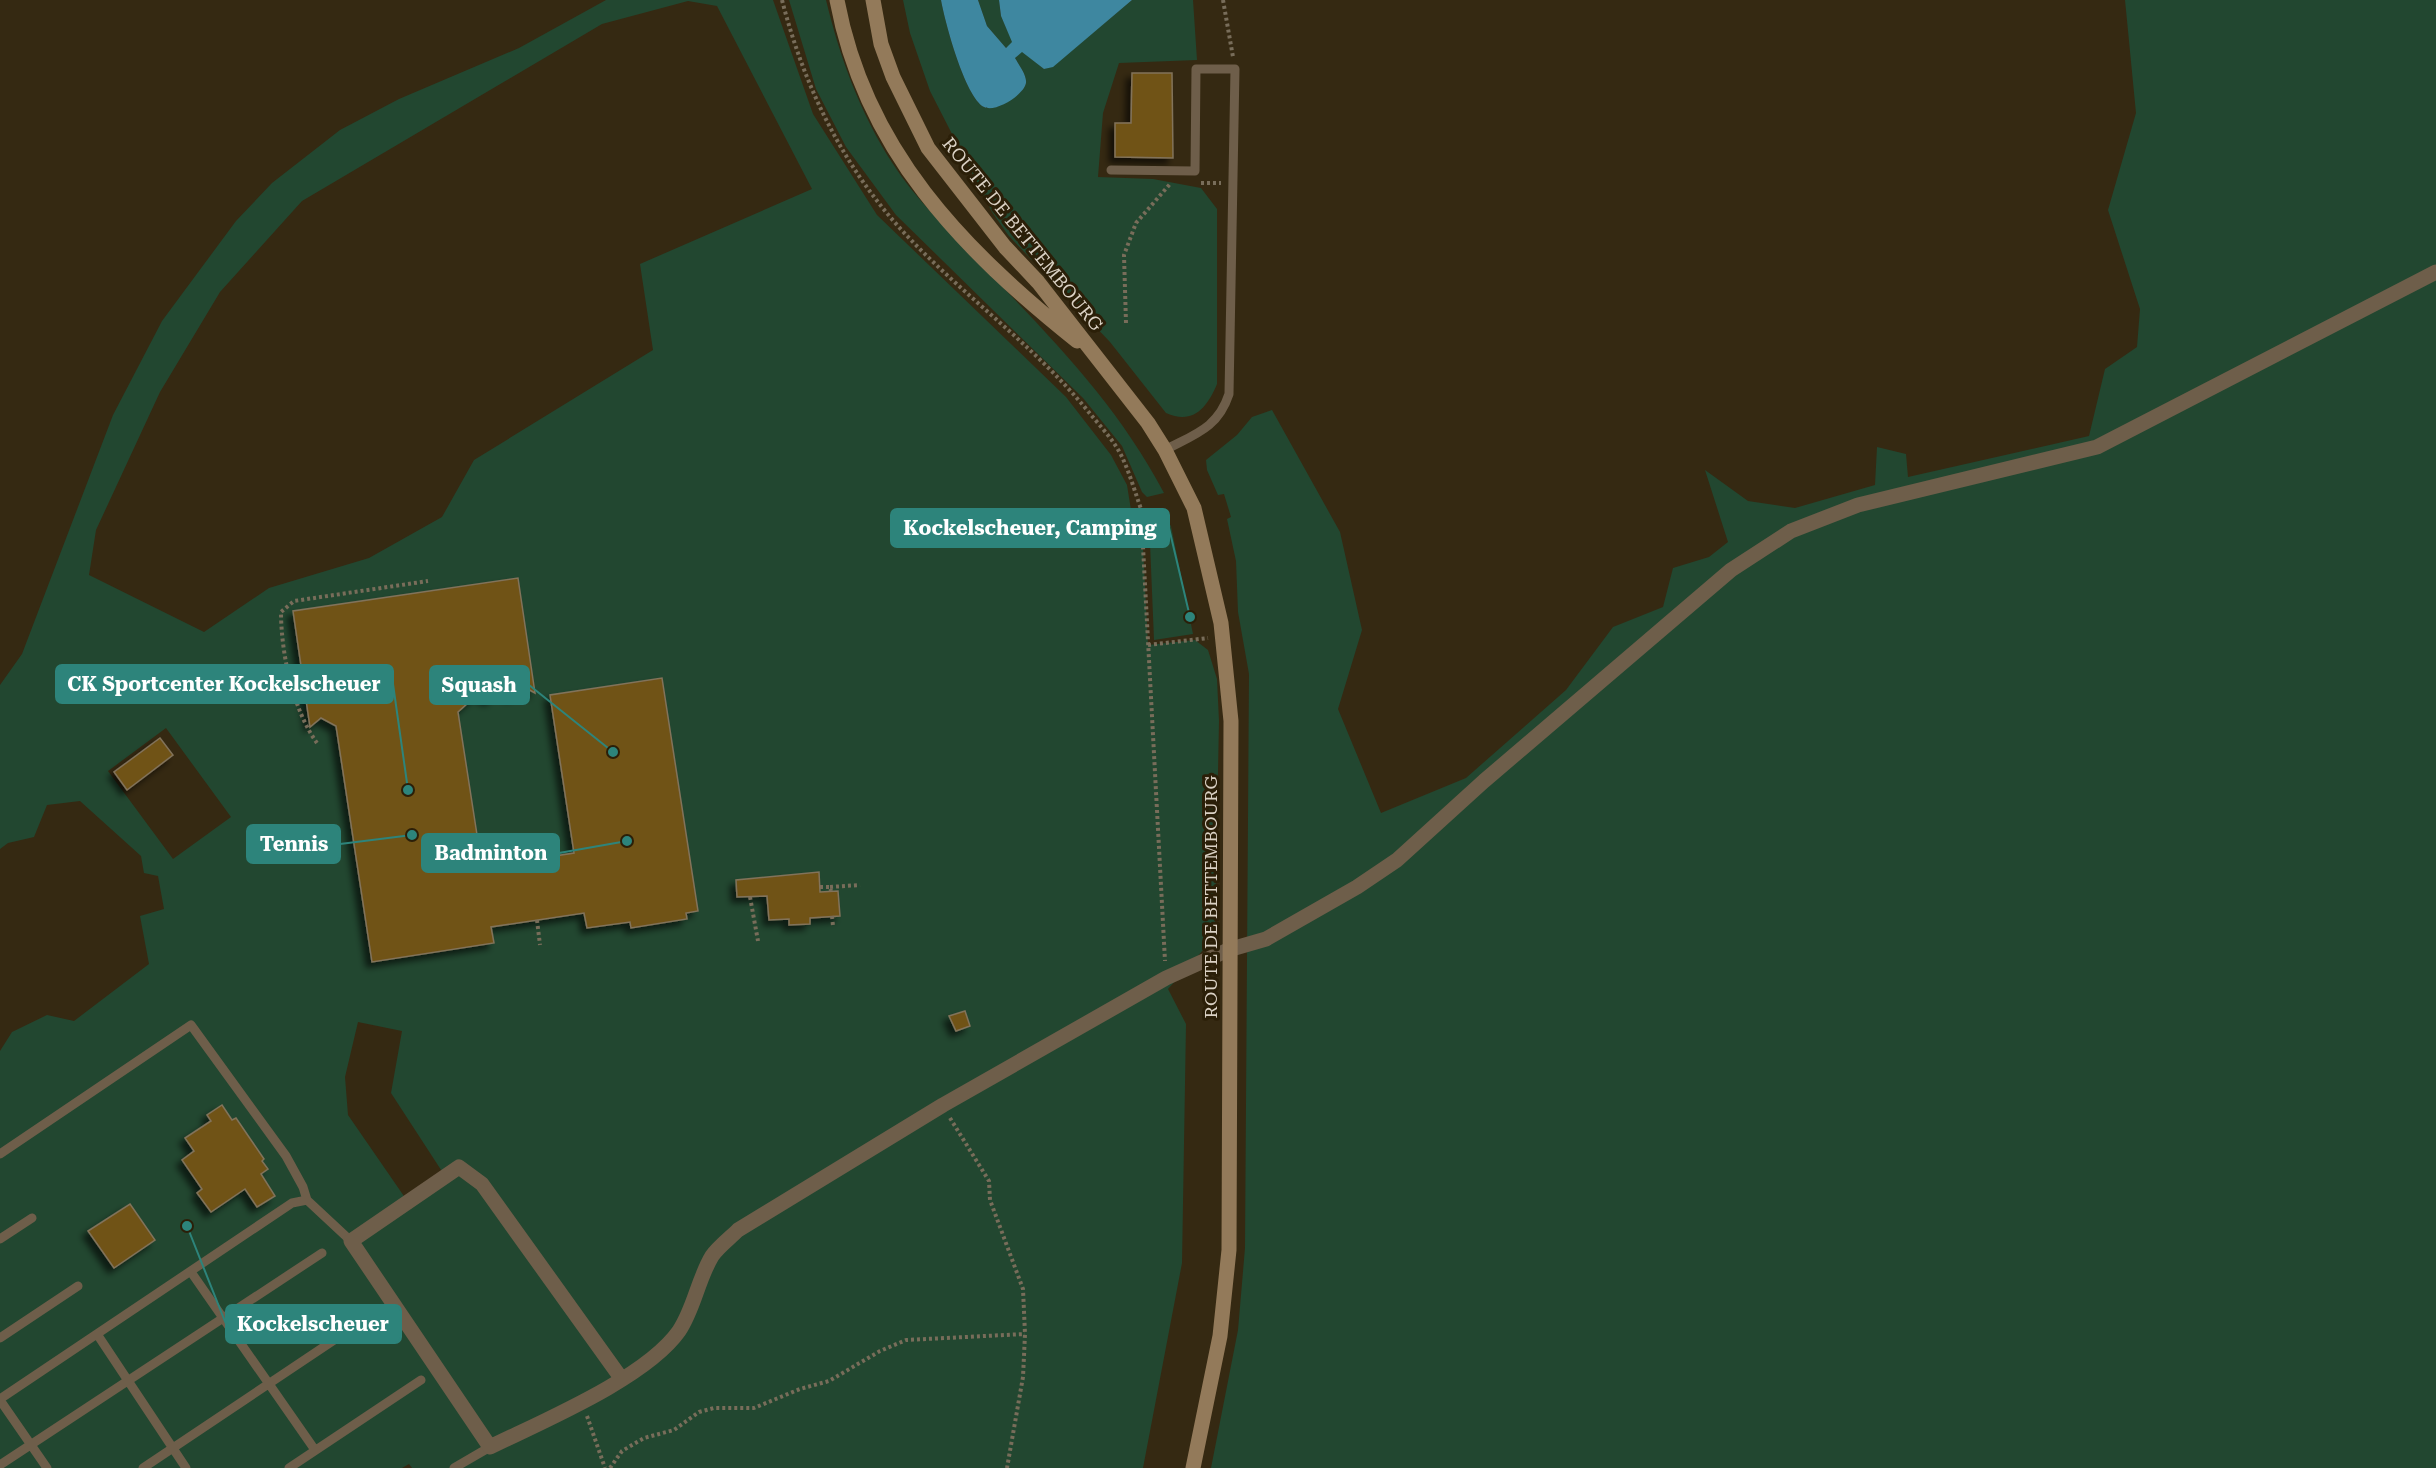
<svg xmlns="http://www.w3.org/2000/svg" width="2436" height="1468" font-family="'Roboto Serif',serif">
	<defs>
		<filter id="shadow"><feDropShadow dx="-5.5" dy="5.5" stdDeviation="3" flood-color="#0009"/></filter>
	</defs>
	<rect width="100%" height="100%" fill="#352912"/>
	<path fill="#224730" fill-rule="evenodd" d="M 606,0 L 773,0 L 813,114 L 877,215 L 1066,397 L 1111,455 L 1127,485 L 1131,510 L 1141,509 L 1148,645 L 1195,640 L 1208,650 L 1217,679 L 1219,721 L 1215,928 L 1204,949 L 1168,989 L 1186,1024 L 1182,1263 L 1143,1468 L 412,1468 L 409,1464 L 402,1468 L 0,1468 L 0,1051 L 12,1032 L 47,1015 L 74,1021 L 149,964 L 140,916 L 164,909 L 158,876 L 144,873 L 141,856 L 80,801 L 47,805 L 34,837 L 8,843 L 0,849 L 0,685 L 22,654 L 113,415 L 162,321 L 236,221 L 272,183 L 340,130 L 399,99 L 519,48 ZM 688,1 L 717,6 L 812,189 L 640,264 L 653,350 L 474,460 L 442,517 L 369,558 L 269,588 L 204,632 L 89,575 L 96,530 L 160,392 L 220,292 L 302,201 L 602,24 ZM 166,728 L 231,817 L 173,859 L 108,771 ZM 358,1022 L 402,1031 L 391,1093 L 445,1176 L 408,1202 L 348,1115 L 345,1077 Z
		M 789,0 L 826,0 C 840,58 860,113 893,164 C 915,199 948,229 977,260 C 1048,335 1115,400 1164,493 L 1147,497 L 1142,492 L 1122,446 L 1083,398 L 896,215 L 846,147 L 816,89 Z
		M 903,0 L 941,0 C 945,22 965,97 984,107 C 995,113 1024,94 1026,83 C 1027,75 1019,65 1015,58 L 1022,51 L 1044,69 L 1053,66 L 1132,0 L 1193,0 L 1197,60 L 1119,63 L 1103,113 L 1098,177 L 1153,179 L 1201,188 L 1217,209 L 1217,384 C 1207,408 1193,425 1166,413 L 1110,342 L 1008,235 L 992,212 L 930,91 L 910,33 Z
		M 978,0 L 999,0 L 1001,16 L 1013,43 L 1006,48 L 987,26 Z
		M 2125,0 L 2436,0 L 2436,1468 L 1211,1468 L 1238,1330 L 1245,1248 L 1249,674 L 1238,612 L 1236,561 L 1227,519 L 1231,517 L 1224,494 L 1218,495 L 1207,470 L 1206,460 L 1237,435 L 1252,417 L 1272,410 L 1340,532 L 1362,630 L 1338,709 L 1381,813 L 1466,778 L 1566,690 L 1613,627 L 1663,607 L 1673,568 L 1709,557 L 1728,542 L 1705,470 L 1748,501 L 1795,508 L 1875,485 L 1877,447 L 1906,454 L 1908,477 L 2089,436 L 2105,369 L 2137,347 L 2140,309 L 2108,210 L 2136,113 Z
		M 1162,514 L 1171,526 L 1193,634 L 1154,640 L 1149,519 Z"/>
	<path fill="#3e87a0" d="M 941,0 L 978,0 L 987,26 L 1006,48 L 1012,42 L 1001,16 L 999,0 L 1132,0 L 1053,67 L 1044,69 L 1022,52 L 1015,58 C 1019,65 1027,75 1026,83 C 1024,95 995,113 984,107 C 965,97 945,22 941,0 Z"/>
	<path fill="#6f5219" stroke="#82735a" stroke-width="1.5" filter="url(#shadow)" d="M 1132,73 L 1172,73 L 1173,158 L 1115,157 L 1115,123 L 1131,123 Z
		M 518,578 L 535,693 L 524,687 L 513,696 L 501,690 L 490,700 L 478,694 L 458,712 L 482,867 L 574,853 L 550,695 L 662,678 L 698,911 L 686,913 L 687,919 L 631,928 L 630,922 L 587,928 L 584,913 L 491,927 L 494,943 L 372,962 L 336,726 L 321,718 L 310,727 L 293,611 Z
		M 160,738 L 173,755 L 127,790 L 114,772 Z
		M 819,872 L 820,892 L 838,891 L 840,916 L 810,918 L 810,924 L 789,925 L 789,919 L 769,920 L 767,896 L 737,897 L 736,880 Z
		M 965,1011 L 970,1026 L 956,1031 L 949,1016 Z
		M 222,1105 L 232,1120 L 236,1118 L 264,1159 L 262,1161 L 268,1169 L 261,1174 L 275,1196 L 257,1207 L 245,1189 L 211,1212 L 197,1193 L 202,1189 L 182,1160 L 194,1151 L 185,1138 L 211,1121 L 207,1115 Z
		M 130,1204 L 155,1240 L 114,1268 L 88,1231 Z"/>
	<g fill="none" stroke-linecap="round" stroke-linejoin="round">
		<path stroke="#786d5a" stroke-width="4" stroke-dasharray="3 3" stroke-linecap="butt" d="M 782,0 C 805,90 846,173 911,240 C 968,299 1035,347 1087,410 C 1099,425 1114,440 1122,457 C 1130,474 1135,492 1141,509 L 1165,961
			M 1223,0 L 1233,57
			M 1201,183 L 1221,183
			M 1126,323 L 1124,255 L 1136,223 L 1170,184
			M 1148,645 L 1208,638
			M 317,743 C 293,710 281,653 281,612 L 294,601 L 428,581
			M 820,887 L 830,887 L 831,891
			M 830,887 L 860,885
			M 750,897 L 758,941
			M 832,916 L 833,926
			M 537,920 L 540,945
			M 950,1118 L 989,1181 L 990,1200 L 1023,1289 L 1025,1334 L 1023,1377 L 1007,1468
			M 587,1416 L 605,1468
			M 610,1468 L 622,1451 L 644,1438 L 674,1430 L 699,1412 L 714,1408 L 754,1408 L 800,1389 L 829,1381 L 880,1351 L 906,1340 L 1025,1334"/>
		<path stroke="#6e5e4a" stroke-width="9" d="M 1111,170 L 1195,171 L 1196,69 L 1235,69 L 1229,394 C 1218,428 1195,434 1165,450
			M 0,1154 L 191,1025 L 286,1156 L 303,1187 L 307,1200
			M 0,1239 L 32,1218
			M 191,1272 L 315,1450
			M 97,1334 L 186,1468
			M 0,1338 L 78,1286
			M 0,1399 L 292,1203 L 307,1200 L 351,1241
			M 0,1400 L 47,1468
			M 0,1465 L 322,1253
			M 143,1468 L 373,1314
			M 289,1468 L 421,1380
			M 454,1468 L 490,1447"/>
		<path stroke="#6e5e4a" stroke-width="15" d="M 621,1378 L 482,1184 L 459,1167 L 351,1241 L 490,1447 C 543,1421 646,1378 679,1331 C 694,1309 698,1279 712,1256 C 718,1247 730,1238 738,1230 L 943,1105 L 1166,978 L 1228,950 L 1266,939 L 1357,887 L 1397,860 L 1484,781 L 1731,570 L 1791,531 L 1858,505 L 2097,447 L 2436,272"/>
		<path stroke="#937a5a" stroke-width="15" d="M 837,0 C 865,150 962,249 1077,341
			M 873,0 L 881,44 L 893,77 L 928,148 L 1005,247 L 1038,282 L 1148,423 L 1165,450 L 1194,508 L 1221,623 L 1231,721 L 1229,1250 L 1220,1336 L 1193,1468"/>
	</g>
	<g text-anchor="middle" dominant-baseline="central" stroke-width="6" stroke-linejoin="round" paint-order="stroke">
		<g font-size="18" fill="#dad1c4" stroke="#2b1f08">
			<text transform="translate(1023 234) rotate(51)">ROUTE DE BETTEMBOURG</text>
			<text transform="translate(1210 897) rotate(-90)">ROUTE DE BETTEMBOURG</text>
		</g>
	</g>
	<path fill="none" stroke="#2d847b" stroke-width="2" d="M1190 617L1169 528M408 790L393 684M613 752L529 685M412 835L340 844M627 841L559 853M187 1226L226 1324"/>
	<g fill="#2d847b" stroke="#2b1f08" stroke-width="2">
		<circle cx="1190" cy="617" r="6"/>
		<circle cx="408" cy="790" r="6"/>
		<circle cx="613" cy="752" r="6"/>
		<circle cx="412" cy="835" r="6"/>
		<circle cx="627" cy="841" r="6"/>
		<circle cx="187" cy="1226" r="6"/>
	</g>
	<g fill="#2d847b" stroke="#2d847b" stroke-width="2">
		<rect x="891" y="509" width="278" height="38" rx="6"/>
		<rect x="56" y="665" width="337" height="38" rx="6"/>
		<rect x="430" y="666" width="99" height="38" rx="6"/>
		<rect x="247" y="825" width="93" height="38" rx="6"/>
		<rect x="422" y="834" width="137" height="38" rx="6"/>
		<rect x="226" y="1305" width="175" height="38" rx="6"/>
	</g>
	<g font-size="20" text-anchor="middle" font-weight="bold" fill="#fff">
		<text x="1030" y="535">Kockelscheuer, Camping</text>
		<text x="224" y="691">CK Sportcenter Kockelscheuer</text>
		<text x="479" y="692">Squash</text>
		<text x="294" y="851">Tennis</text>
		<text x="491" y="860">Badminton</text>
		<text x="313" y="1331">Kockelscheuer</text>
	</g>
</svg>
